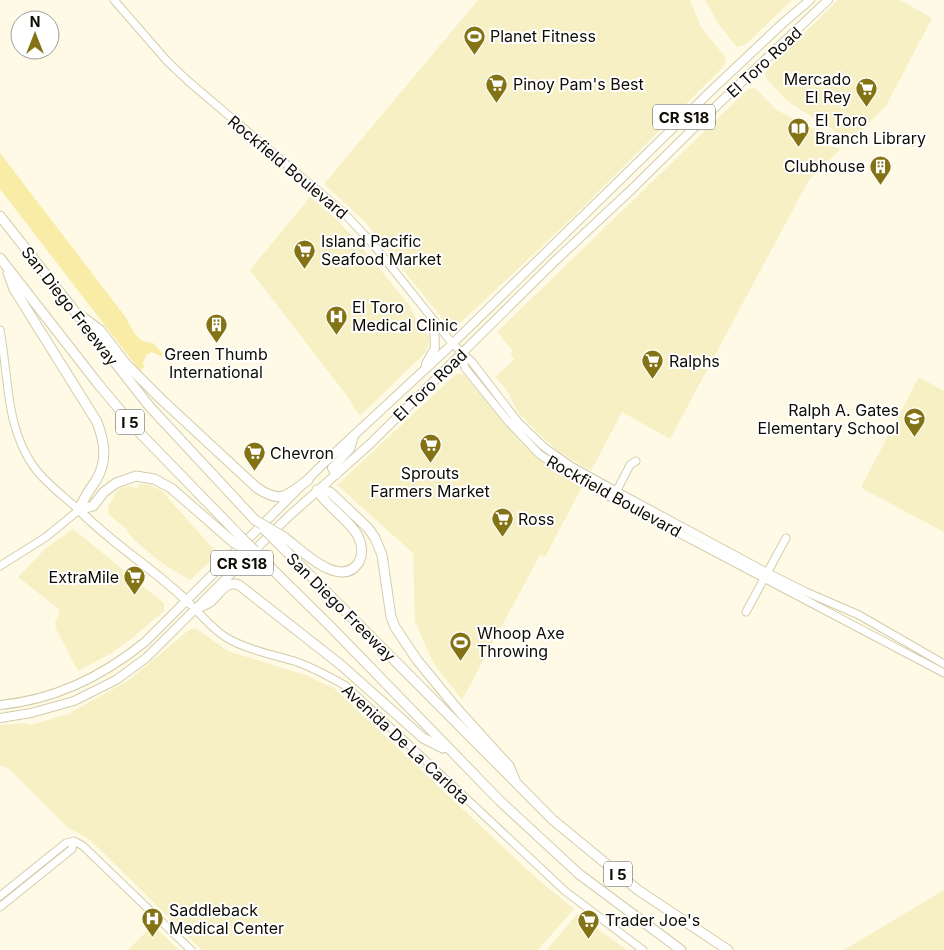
<svg xmlns="http://www.w3.org/2000/svg" width="944" height="950" font-family="Inter,sans-serif">
	<rect width="100%" height="100%" fill="#fefae5"/>
	<path fill="#f8f0c5" d="M 478,0 L 690,0 L 701,27 L 726,58 L 724,66 L 571,219 L 459,324 L 452,328 L 449,327 L 365,222 L 324,184 Z
		M 705,0 L 792,0 L 745,45 L 737,47 L 719,25 Z
		M 838,0 L 900,0 L 932,18 L 886,106 L 849,142 L 823,122 L 802,111 L 785,99 L 766,78 L 765,72 Z
		M 755,88 L 777,110 L 816,130 L 823,135 L 829,146 L 841,149 L 809,180 L 670,439 L 622,412 L 591,471 L 558,451 L 539,434 L 517,411 L 508,392 L 495,377 L 515,359 L 510,355 L 513,351 L 497,332 L 748,89 Z
		M 310,197 L 336,219 L 356,240 L 410,306 L 413,314 L 430,338 L 426,352 L 360,416 L 354,408 L 347,396 L 250,270 Z
		M 456,374 L 463,374 L 519,440 L 535,455 L 561,475 L 582,487 L 545,557 L 540,555 L 462,700 L 434,664 L 415,622 L 413,553 L 337,485 Z
		M 919,377 L 944,391 L 944,532 L 863,489 L 862,485 Z
		M 139,484 L 150,485 L 161,490 L 218,554 L 190,580 L 166,566 L 152,555 L 133,539 L 124,527 L 108,514 L 108,507 L 118,489 L 126,486 L 138,488 Z
		M 73,529 L 164,603 L 164,611 L 131,639 L 110,654 L 78,671 L 56,629 L 55,623 L 60,610 L 18,577 L 46,548 Z
		M 190,629 L 197,629 L 228,651 L 305,675 L 334,688 L 534,876 L 574,909 L 538,950 L 202,950 L 89,839 L 68,828 L 9,769 L 0,765 L 0,725 L 23,723 L 31,725 L 68,714 L 129,680 Z
		M 944,890 L 944,950 L 844,950 Z
		M 577,914 L 627,950 L 547,950 Z
		M 153,925 L 179,950 L 128,950 Z"/>
	<path fill="#f9eca7" d="M 0,153 L 124,315 C 133,328 135,343 153,343 L 163,354 L 161,356 L 152,352 L 146,355 L 143,363 L 144,367 L 140,371 L 0,189 Z"/>
	<g fill="none" stroke-linecap="round" stroke-linejoin="round">
		<defs>
			<path id="secondary" d="M 114,0 L 167,61 L 188,81 L 345,214 L 372,243 L 452,343 L 472,362 L 518,422 L 544,447 L 571,466 L 616,491 L 768,573 L 806,592 L 859,615 L 944,664
				M 0,330 C 9,376 5,427 34,467 C 46,484 64,496 79,510 L 46,537 L 0,566
				M 462,354 L 465,368 L 507,420 L 539,454 L 560,468 L 612,498 L 944,673
				M 615,494 L 630,465 L 636,461
				M 195,609 C 205,619 215,631 227,638 C 248,650 274,655 297,662 C 314,668 330,677 346,686 L 565,891 L 643,950
				M 746,612 L 786,538
				M 0,896 L 66,843 L 74,841 L 83,846 L 191,950
				M 0,907 L 72,849 L 74,841"/>
			<path id="primary" d="M 426,364 L 435,348 L 434,321
				M 336,475 L 332,468 L 350,449 L 354,436
				M 79,510 C 113,545 156,570 190,604
				M 0,705 C 54,700 103,676 145,642 L 325,462 L 447,349 L 715,87 L 783,23 L 810,0
				M 0,718 L 31,713 L 74,701 L 116,680 L 146,658 L 288,517 L 369,445 L 555,261 L 631,190 L 708,114 L 828,0"/>
			<path id="highway" d="M 0,216 L 150,407 L 255,520
				M 0,258 L 99,385 L 135,428 L 240,536
				M 8,273 L 14,289 L 97,422 C 105,443 108,462 95,482 C 88,492 83,499 79,510
				M 84,318 L 100,330 L 126,364 L 161,399 L 257,488 C 282,504 286,496 308,480
				M 317,490 L 330,492 L 368,528 L 375,538 L 382,555 L 391,617 L 395,627 L 417,660 L 459,711 L 509,766 L 515,780
				M 79,510 L 93,506 L 104,492 L 116,483 L 136,476 L 154,479 L 171,488 L 233,542
				M 284,537 C 300,549 341,591 359,562 C 363,554 362,544 358,536 C 349,519 328,508 317,490
				M 278,543 L 553,820 L 638,890 L 728,950
				M 262,559 L 332,628 L 500,801 L 579,874 L 681,950
				M 195,609 C 200,607 205,605 210,602 C 219,595 225,580 239,585 L 341,665 L 423,738 L 443,748"/>
		</defs>
		<use href="#secondary" stroke="#d4cdab" stroke-width="9"/>
		<use href="#primary" stroke="#d4cdab" stroke-width="10"/>
		<use href="#highway" stroke="#d4cdab" stroke-width="11"/>
		<use href="#secondary" stroke="#fff" stroke-width="7"/>
		<use href="#primary" stroke="#fff" stroke-width="8"/>
		<use href="#highway" stroke="#fff" stroke-width="9"/>
		<defs>
			<path id="highway-bridge" d="M 255,520 L 284,537
				M 264,529 L 278,543
				M 240,536 L 255,551
				M 233,542 L 262,559"/>
		</defs>
		<use href="#highway-bridge" stroke="#d4cdab" stroke-width="11" stroke-linecap="butt"/>
		<use href="#highway-bridge" stroke="#fff" stroke-width="9"/>
	</g>
	<defs>
		<symbol id="stadium-pin" viewBox="-11 -11 22 30"><path d="M0 17L-7.5 6A9.5 9.5 0 1 1 7.5 6Z" fill="#847315" stroke="#fff"/><path d="M0-5a6.5 5 0 1 0 0 10a6.5 5 0 1 0 0-10ZM-3.5-1.8h7v3.6h-7Z" fill="#fff"/></symbol>
		<symbol id="supermarket-pin" viewBox="-11 -11 22 30"><path d="M0 17L-7.5 6A9.5 9.5 0 1 1 7.5 6Z" fill="#847315" stroke="#fff"/><path d="M-6-5.5h2.5l.6 2H6L4.5 2H-2.5L-4.4-4H-6ZM-1.5 3.2a1.3 1.3 0 1 0 .1 0ZM3 3.2a1.3 1.3 0 1 0 .1 0Z" fill="#fff"/></symbol>
		<symbol id="library-pin" viewBox="-11 -11 22 30"><path d="M0 17L-7.5 6A9.5 9.5 0 1 1 7.5 6Z" fill="#847315" stroke="#fff"/><path d="M-6-4Q-3-5.5-.7-3.5V5Q-3 3-6 4ZM6-4Q3-5.5 .7-3.5V5Q3 3 6 4Z" fill="#fff"/></symbol>
		<symbol id="building-pin" viewBox="-11 -11 22 30"><path d="M0 17L-7.5 6A9.5 9.5 0 1 1 7.5 6Z" fill="#847315" stroke="#fff"/><path d="M-4-6H4V6H1V3H-1V6H-4ZM-2.5-4.3h1.7v1.8h-1.7ZM.8-4.3h1.7v1.8H.8ZM-2.5-1h1.7V.8h-1.7ZM.8-1h1.7V.8H.8Z" fill="#fff"/></symbol>
		<symbol id="hospital-pin" viewBox="-11 -11 22 30"><path d="M0 17L-7.5 6A9.5 9.5 0 1 1 7.5 6Z" fill="#847315" stroke="#fff"/><path d="M-5-5h3v3.5h4V-5h3V5h-3V1.5h-4V5h-3Z" fill="#fff"/></symbol>
		<symbol id="school-pin" viewBox="-11 -11 22 30"><path d="M0 17L-7.5 6A9.5 9.5 0 1 1 7.5 6Z" fill="#847315" stroke="#fff"/><path d="M0-5L7-2L0 1L-7-2ZM-4 1L0 2.5L4 1V4Q0 6-4 4Z" fill="#fff"/></symbol>
	</defs>
	<g fill-rule="evenodd">
		<use href="#stadium-pin" x="462" y="24" width="25" height="34"/>
		<use href="#supermarket-pin" x="484" y="72" width="25" height="34"/>
		<use href="#supermarket-pin" x="854" y="76" width="25" height="34"/>
		<use href="#library-pin" x="786" y="116" width="25" height="34"/>
		<use href="#building-pin" x="868" y="154" width="25" height="34"/>
		<use href="#supermarket-pin" x="292" y="238" width="25" height="34"/>
		<use href="#hospital-pin" x="324" y="304" width="25" height="34"/>
		<use href="#building-pin" x="204" y="312" width="25" height="34"/>
		<use href="#supermarket-pin" x="640" y="348" width="25" height="34"/>
		<use href="#school-pin" x="902" y="406" width="25" height="34"/>
		<use href="#supermarket-pin" x="418" y="432" width="25" height="34"/>
		<use href="#supermarket-pin" x="242" y="440" width="25" height="34"/>
		<use href="#supermarket-pin" x="490" y="506" width="25" height="34"/>
		<use href="#supermarket-pin" x="122" y="564" width="25" height="34"/>
		<use href="#stadium-pin" x="448" y="630" width="25" height="34"/>
		<use href="#hospital-pin" x="140" y="906" width="25" height="34"/>
		<use href="#supermarket-pin" x="576" y="908" width="25" height="34"/>
	</g>
	<g text-anchor="middle" dominant-baseline="central" stroke-width="4" stroke-linejoin="round" paint-order="stroke">
		<g fill="#fff" stroke="#56554e" stroke-width="1">
			<rect x="653" y="104.5" width="62" height="25" rx="4"/>
			<rect x="116" y="409.5" width="28" height="25" rx="4"/>
			<rect x="211" y="550.5" width="62" height="25" rx="4"/>
			<rect x="604" y="861.5" width="28" height="25" rx="4"/>
		</g>
		<g font-size="15" font-weight="bold" fill="#0e0c02">
			<text x="684" y="117">CR S18</text>
			<text x="130" y="422">I 5</text>
			<text x="242" y="563">CR S18</text>
			<text x="618" y="874">I 5</text>
		</g>
		<g font-size="16" fill="#0e0c02" stroke="#fff" text-anchor="start">
			<text x="490" y="36">Planet Fitness</text>
			<text x="851" y="79" text-anchor="end">Mercado<tspan x="851" dy="18">El Rey</tspan></text>
			<text x="513" y="84">Pinoy Pam's Best</text>
			<text x="815" y="120">El Toro<tspan x="815" dy="18">Branch Library</tspan></text>
			<text x="865" y="166" text-anchor="end">Clubhouse</text>
			<text x="321" y="241">Island Pacific<tspan x="321" dy="18">Seafood Market</tspan></text>
			<text x="352" y="307">El Toro<tspan x="352" dy="18">Medical Clinic</tspan></text>
			<text x="216" y="354" text-anchor="middle">Green Thumb<tspan x="216" dy="18">International</tspan></text>
			<text x="669" y="361">Ralphs</text>
			<text x="899" y="410" text-anchor="end">Ralph A. Gates<tspan x="899" dy="18">Elementary School</tspan></text>
			<text x="270" y="453">Chevron</text>
			<text x="430" y="473" text-anchor="middle">Sprouts<tspan x="430" dy="18">Farmers Market</tspan></text>
			<text x="518" y="519">Ross</text>
			<text x="119" y="577" text-anchor="end">ExtraMile</text>
			<text x="477" y="633">Whoop Axe<tspan x="477" dy="18">Throwing</tspan></text>
			<text x="169" y="910">Saddleback<tspan x="169" dy="18">Medical Center</tspan></text>
			<text x="605" y="920">Trader Joe's</text>
		</g>
		<g font-size="16" fill="#0e0c02" stroke="#fff">
			<text transform="translate(764 62) rotate(-43)">El Toro Road</text>
			<text transform="translate(288 167) rotate(40)">Rockfield Boulevard</text>
			<text transform="translate(70 306) rotate(52)">San Diego Freeway</text>
			<text transform="translate(430 385) rotate(-44)">El Toro Road</text>
			<text transform="translate(614 496) rotate(29)">Rockfield Boulevard</text>
			<text transform="translate(341 607) rotate(45)">San Diego Freeway</text>
			<text transform="translate(406 744) rotate(43)">Avenida De La Carlota</text>
		</g>
	</g>
	<g transform="translate(35 35)"><circle r="24" fill="#ffffff" stroke="#9f9e9a"/>
	<path d="M0-4L9 19L0 12L-9 19Z" fill="#847315"/>
	<text y="-8" font-size="14" font-weight="bold" text-anchor="middle" fill="#0e0c02">N</text>
	</g>
</svg>
